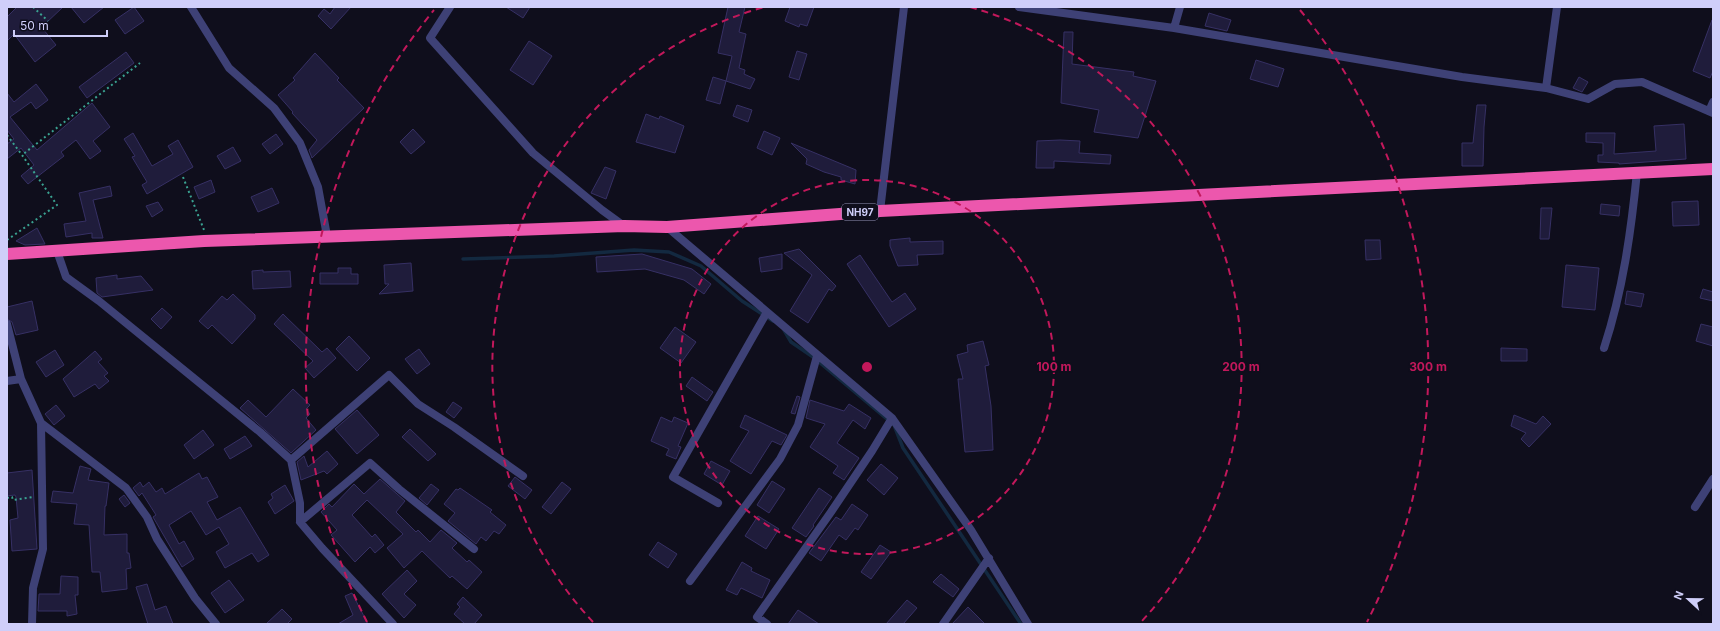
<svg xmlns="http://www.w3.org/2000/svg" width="1720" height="631" font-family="Inter,sans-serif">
	<rect width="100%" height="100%" fill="#0f0e1c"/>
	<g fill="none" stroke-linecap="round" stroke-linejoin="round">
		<path stroke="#132940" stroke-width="3.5" d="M 463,259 L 554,256 L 634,250 L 669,252 L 701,266 L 742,301 L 773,321
			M 784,330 L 791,342 L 813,357 L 894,425 L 903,448 L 1021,624"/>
	</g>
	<path fill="#1f1c3b" stroke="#363064" d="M 17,7 L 63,7 L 45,24 L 47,25 L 43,29 L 56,45 L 35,62 L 14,34 L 7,41 L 7,17 Z
		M 71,7 L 104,7 L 84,23 Z
		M 134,7 L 144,21 L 125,34 L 115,20 Z
		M 335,7 L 351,7 L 331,29 L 318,16 L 324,9 L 330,14 Z
		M 506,7 L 530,7 L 523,18 Z
		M 728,7 L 745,7 L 739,32 L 746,34 L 739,68 L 745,70 L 744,74 L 755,79 L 750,89 L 726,81 L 732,56 L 718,53 Z
		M 790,7 L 814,7 L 807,26 L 800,24 L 799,27 L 785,21 Z
		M 1209,13 L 1231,20 L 1227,31 L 1205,26 Z
		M 1712,20 L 1713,71 L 1710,78 L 1693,71 Z
		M 1064,32 L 1073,32 L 1072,64 L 1134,72 L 1133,76 L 1156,81 L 1138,138 L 1094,132 L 1099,110 L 1061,103 Z
		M 529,41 L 552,56 L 533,85 L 510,70 Z
		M 797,51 L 807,54 L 799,80 L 789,77 Z
		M 126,52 L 134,63 L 87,98 L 79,87 Z
		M 315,53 L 339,78 L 337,80 L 364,108 L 312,158 L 309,150 L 317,140 L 292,113 L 293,112 L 278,95 L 295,80 L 293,78 Z
		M 1256,60 L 1284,69 L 1278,87 L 1250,79 Z
		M 713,77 L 726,81 L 720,104 L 706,100 Z
		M 1579,77 L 1588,82 L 1582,92 L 1573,88 Z
		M 36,84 L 48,100 L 36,109 L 31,102 L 10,117 L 37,150 L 92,103 L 110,127 L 93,141 L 101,151 L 90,159 L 76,140 L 61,152 L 64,156 L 28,184 L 21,176 L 34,165 L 21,148 L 7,159 L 7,144 L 14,139 L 7,130 L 7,93 L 14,102 Z
		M 737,105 L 752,110 L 748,122 L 733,116 Z
		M 1477,105 L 1486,105 L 1484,127 L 1483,166 L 1462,166 L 1462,143 L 1473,143 Z
		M 646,114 L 659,119 L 660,116 L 684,126 L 675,153 L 636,142 Z
		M 1684,124 L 1686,159 L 1619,164 L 1619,163 L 1598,162 L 1598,155 L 1603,155 L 1603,143 L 1586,142 L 1586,133 L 1615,133 L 1614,154 L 1656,151 L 1654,126 Z
		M 413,129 L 425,142 L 411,154 L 400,142 Z
		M 764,131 L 780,138 L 772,155 L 757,148 Z
		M 133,133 L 152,166 L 173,154 L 168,146 L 178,140 L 193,167 L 147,194 L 142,185 L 147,182 L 132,157 L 135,156 L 124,139 Z
		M 276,134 L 283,144 L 270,154 L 262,144 Z
		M 1060,140 L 1080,141 L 1079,153 L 1111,155 L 1110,164 L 1054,161 L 1054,168 L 1036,168 L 1037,141 Z
		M 791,143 L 856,170 L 855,184 L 841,180 L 841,177 L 824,172 L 806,164 L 807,159 Z
		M 233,147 L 241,161 L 225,169 L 217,156 Z
		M 605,167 L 616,171 L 606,199 L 591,193 Z
		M 211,180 L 215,192 L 199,199 L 194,187 Z
		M 110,186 L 112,196 L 93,200 L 103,238 L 92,238 L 92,233 L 66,237 L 64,224 L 86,221 L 79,193 Z
		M 272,188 L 279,203 L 258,212 L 251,197 Z
		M 1698,201 L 1699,225 L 1673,226 L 1672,202 Z
		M 158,202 L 163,210 L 152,217 L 146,206 Z
		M 1601,204 L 1620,206 L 1619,216 L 1600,214 Z
		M 1541,208 L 1552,208 L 1549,239 L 1540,239 Z
		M 37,228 L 45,244 L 25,245 L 16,241 Z
		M 910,238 L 910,242 L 943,241 L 943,254 L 917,255 L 918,265 L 898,266 L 890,246 L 890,240 Z
		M 1365,240 L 1380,240 L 1381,259 L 1366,260 Z
		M 799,249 L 836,286 L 832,291 L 829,289 L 808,323 L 790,311 L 812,275 L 784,253 Z
		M 642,254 L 692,269 L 711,284 L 704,294 L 684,280 L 645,269 L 597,272 L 596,257 Z
		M 782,254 L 782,269 L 761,272 L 759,258 Z
		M 860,255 L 892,302 L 905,293 L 916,309 L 889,327 L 847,264 Z
		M 411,263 L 413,291 L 379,294 L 389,284 L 385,284 L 384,265 Z
		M 1566,265 L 1599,268 L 1595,310 L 1562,307 Z
		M 338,268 L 351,268 L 351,274 L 358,274 L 358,284 L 320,284 L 320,273 L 338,273 Z
		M 263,270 L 263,272 L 290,271 L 291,287 L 253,289 L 252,271 Z
		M 117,275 L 117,279 L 141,276 L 153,290 L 102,297 L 97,293 L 96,278 Z
		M 1703,289 L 1713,292 L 1713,301 L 1700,298 Z
		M 1627,291 L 1644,294 L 1641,307 L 1625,304 Z
		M 233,294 L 255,315 L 255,319 L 232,344 L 212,325 L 208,329 L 199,321 L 222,296 L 227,300 Z
		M 32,301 L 38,330 L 16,335 L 12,322 L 7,319 L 7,307 Z
		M 162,308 L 172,317 L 161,329 L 151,319 Z
		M 283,314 L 322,352 L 327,348 L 336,358 L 314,378 L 305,368 L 313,361 L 274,324 Z
		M 1701,324 L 1713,327 L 1713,346 L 1696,341 Z
		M 675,327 L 696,342 L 681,363 L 660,348 Z
		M 349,336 L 370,358 L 357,371 L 336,349 Z
		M 983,341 L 989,365 L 985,366 L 991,406 L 993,450 L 965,452 L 958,379 L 963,379 L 957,355 L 968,352 L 967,345 Z
		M 1501,348 L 1527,349 L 1527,361 L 1501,361 Z
		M 419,349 L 430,364 L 417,374 L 405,359 Z
		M 55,350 L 64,365 L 46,377 L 36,362 Z
		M 95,351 L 102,359 L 98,362 L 108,373 L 104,376 L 109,381 L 99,389 L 95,384 L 74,397 L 63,379 Z
		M 692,377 L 713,392 L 707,401 L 686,386 Z
		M 293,389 L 310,405 L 306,409 L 310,414 L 306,418 L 316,430 L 291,453 L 240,408 L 248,400 L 266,417 Z
		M 797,396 L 800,397 L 795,414 L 791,413 Z
		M 810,400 L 844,411 L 849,404 L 871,418 L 865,429 L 853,420 L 837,443 L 859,458 L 844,480 L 833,473 L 838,466 L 810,447 L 825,424 L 806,418 Z
		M 453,402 L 462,408 L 454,418 L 446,412 Z
		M 56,405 L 65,416 L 54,425 L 45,414 Z
		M 357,410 L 379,435 L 357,454 L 335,429 Z
		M 745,415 L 787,435 L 781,445 L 772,441 L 751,474 L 730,461 L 749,431 L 740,427 Z
		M 1514,415 L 1536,424 L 1543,416 L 1551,424 L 1529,447 L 1521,439 L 1526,433 L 1511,426 Z
		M 661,417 L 672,422 L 674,417 L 688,423 L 678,446 L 681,447 L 676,459 L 666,455 L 669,449 L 651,441 Z
		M 410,429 L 436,454 L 428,461 L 402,437 Z
		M 203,430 L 214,445 L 194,459 L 184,445 Z
		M 245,436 L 252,446 L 230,459 L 224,449 Z
		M 327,451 L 338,464 L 327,474 L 324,471 L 301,480 L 297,462 L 304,456 L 308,467 Z
		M 711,461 L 730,471 L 722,485 L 704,474 Z
		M 881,464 L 898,478 L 884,495 L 867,480 Z
		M 80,466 L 91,469 L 88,480 L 109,483 L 106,506 L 105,506 L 104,535 L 127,534 L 127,553 L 129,553 L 131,568 L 126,569 L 127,589 L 102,592 L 100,572 L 92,572 L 89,525 L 74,524 L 77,504 L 51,502 L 53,491 L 73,493 Z
		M 32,470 L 37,549 L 12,551 L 10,520 L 18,518 L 16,497 L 15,495 L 7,496 L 7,473 Z
		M 199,473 L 202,479 L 207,477 L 218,497 L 207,502 L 217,520 L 240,507 L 269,555 L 258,562 L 252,553 L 225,568 L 216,552 L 229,544 L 219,527 L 206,535 L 191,511 L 169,525 L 179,544 L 184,541 L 194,559 L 182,567 L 153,517 L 156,515 L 142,493 L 139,496 L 133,488 L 140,482 L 143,487 L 149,482 L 156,492 L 162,488 L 165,494 Z
		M 515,477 L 532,490 L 525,499 L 508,486 Z
		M 380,479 L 405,501 L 396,512 L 416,532 L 418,530 L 430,542 L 441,530 L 457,543 L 452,548 L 467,562 L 469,560 L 482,572 L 467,589 L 452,576 L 450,578 L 422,551 L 404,568 L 387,548 L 403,534 L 367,500 L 352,515 L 372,537 L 375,534 L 384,545 L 375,553 L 370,547 L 355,562 L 331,535 L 337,530 L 321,512 L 329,504 L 332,507 L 354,484 L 364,494 Z
		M 772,481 L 785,489 L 769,513 L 757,505 Z
		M 562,482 L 571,489 L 551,514 L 542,507 Z
		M 431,484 L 439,490 L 427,505 L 419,498 Z
		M 285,485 L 294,501 L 275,514 L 268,502 L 273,498 L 271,494 Z
		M 460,488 L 492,510 L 490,512 L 506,525 L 499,534 L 494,531 L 486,541 L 481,537 L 476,544 L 448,521 L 455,513 L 444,504 L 456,489 L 458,490 Z
		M 819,488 L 832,497 L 813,525 L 814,526 L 806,537 L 792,528 Z
		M 124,495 L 130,503 L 125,507 L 119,499 Z
		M 852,504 L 868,515 L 858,530 L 855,528 L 846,540 L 839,535 L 821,561 L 809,553 L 836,517 L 841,520 Z
		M 758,516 L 779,529 L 766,549 L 745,536 Z
		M 658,542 L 677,554 L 668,568 L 649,555 Z
		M 880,545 L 891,552 L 871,579 L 861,572 Z
		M 742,562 L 752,568 L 751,571 L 770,580 L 762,598 L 741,588 L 737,595 L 726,590 Z
		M 407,570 L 417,581 L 404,594 L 416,605 L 404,618 L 382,594 Z
		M 941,574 L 959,589 L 953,597 L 933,582 Z
		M 61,576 L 78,577 L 78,595 L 75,595 L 77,614 L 67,616 L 67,611 L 38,611 L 39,594 L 60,594 Z
		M 229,580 L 244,600 L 225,613 L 211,593 Z
		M 147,584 L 155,610 L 166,606 L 173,624 L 148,624 L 136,587 Z
		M 352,593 L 368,624 L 338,624 L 353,615 L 345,596 Z
		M 463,597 L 482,615 L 474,624 L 465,624 L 454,614 L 460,607 L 457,604 Z
		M 907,600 L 917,608 L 903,624 L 886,624 Z
		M 968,607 L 985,624 L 952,624 Z
		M 282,609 L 292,619 L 287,624 L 266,624 Z
		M 798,610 L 819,624 L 788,624 Z"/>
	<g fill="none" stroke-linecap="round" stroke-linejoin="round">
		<path stroke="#3aa291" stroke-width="2" stroke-dasharray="2 3" stroke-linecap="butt" d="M 33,7 L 48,21
			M 7,135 L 22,155
			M 183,177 L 204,230
			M 7,240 L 57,205 L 22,155 L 140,63
			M 7,498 L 12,497 L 13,500 L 33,497"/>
		<path stroke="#3e4176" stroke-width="8" d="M 191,7 L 229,68 L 274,108 L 300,143 L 318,187 L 327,236
			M 450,7 L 430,38 L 533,153 L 602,210 L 624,226
			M 1019,7 L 1174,28 L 1462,77 L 1546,88 L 1588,99 L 1615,84 L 1642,82 L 1713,113
			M 1174,28 L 1180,7
			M 1546,88 L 1557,7
			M 1709,111 L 1713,102
			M 880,211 L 904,7
			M 667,227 L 892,418 L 971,530 L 1028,624
			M 57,251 L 66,277 L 99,301 L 260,432 L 291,460 L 300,503 L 300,522 L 322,548 L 393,624
			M 7,324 L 21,379 L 41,423 L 126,488 L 147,517 L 157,539 L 195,598 L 216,624
			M 1604,348 C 1623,290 1631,232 1637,172
			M 7,381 L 21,379
			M 291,460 L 389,375 L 418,404 L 454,427 L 523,476
			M 718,503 L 673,477 L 767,312
			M 1695,507 L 1713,479
			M 300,522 L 370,463 L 399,489 L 474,549
			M 690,581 L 780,459 L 798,425 L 817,356
			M 32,624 L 33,588 L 43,549 L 41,423
			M 767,624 L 757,617 L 831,512 L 872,451 L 892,418
			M 943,624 L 989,558"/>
		<path stroke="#ec57ad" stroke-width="12" d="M 7,254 L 204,241 L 624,226 L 667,227 L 880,211 L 1713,169"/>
	</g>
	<g fill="none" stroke="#c2185b" stroke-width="2" stroke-dasharray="7 5">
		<circle cx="867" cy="367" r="187"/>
		<path d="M593 622A374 374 0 0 1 764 7M970 7A374 374 0 0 1 1141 622"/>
		<path d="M367 622A561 561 0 0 1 434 10M1300 10A561 561 0 0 1 1367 622"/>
	</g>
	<g text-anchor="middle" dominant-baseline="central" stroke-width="3.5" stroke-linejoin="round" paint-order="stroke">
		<rect fill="#0f0e1c" stroke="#9594b7" stroke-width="1" x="842" y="204" width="36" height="16" rx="3"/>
		<g font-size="10" font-weight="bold" fill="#cfcef9">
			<text x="860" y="212">NH97</text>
		</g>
	</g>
	<circle cx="867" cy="367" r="6" fill="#c2185b" stroke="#0f0e1c" stroke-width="2"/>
	<g font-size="12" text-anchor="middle" font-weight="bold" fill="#c2185b" stroke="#0f0e1c" stroke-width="3.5" stroke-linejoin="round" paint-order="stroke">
		<text x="1054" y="371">100 m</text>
		<text x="1241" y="371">200 m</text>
		<text x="1428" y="371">300 m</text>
	</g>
	<rect width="1720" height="631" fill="none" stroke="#cfcef9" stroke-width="16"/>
	<g transform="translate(1688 599) rotate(292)" stroke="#0f0e1c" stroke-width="3" paint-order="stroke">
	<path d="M0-3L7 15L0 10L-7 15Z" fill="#cfcef9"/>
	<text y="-6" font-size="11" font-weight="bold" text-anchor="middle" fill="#cfcef9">N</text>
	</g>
	<path d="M14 30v6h93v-6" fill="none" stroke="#cfcef9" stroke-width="2"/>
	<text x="20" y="30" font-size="12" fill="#cfcef9" stroke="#0f0e1c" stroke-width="3" paint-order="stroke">50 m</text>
</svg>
